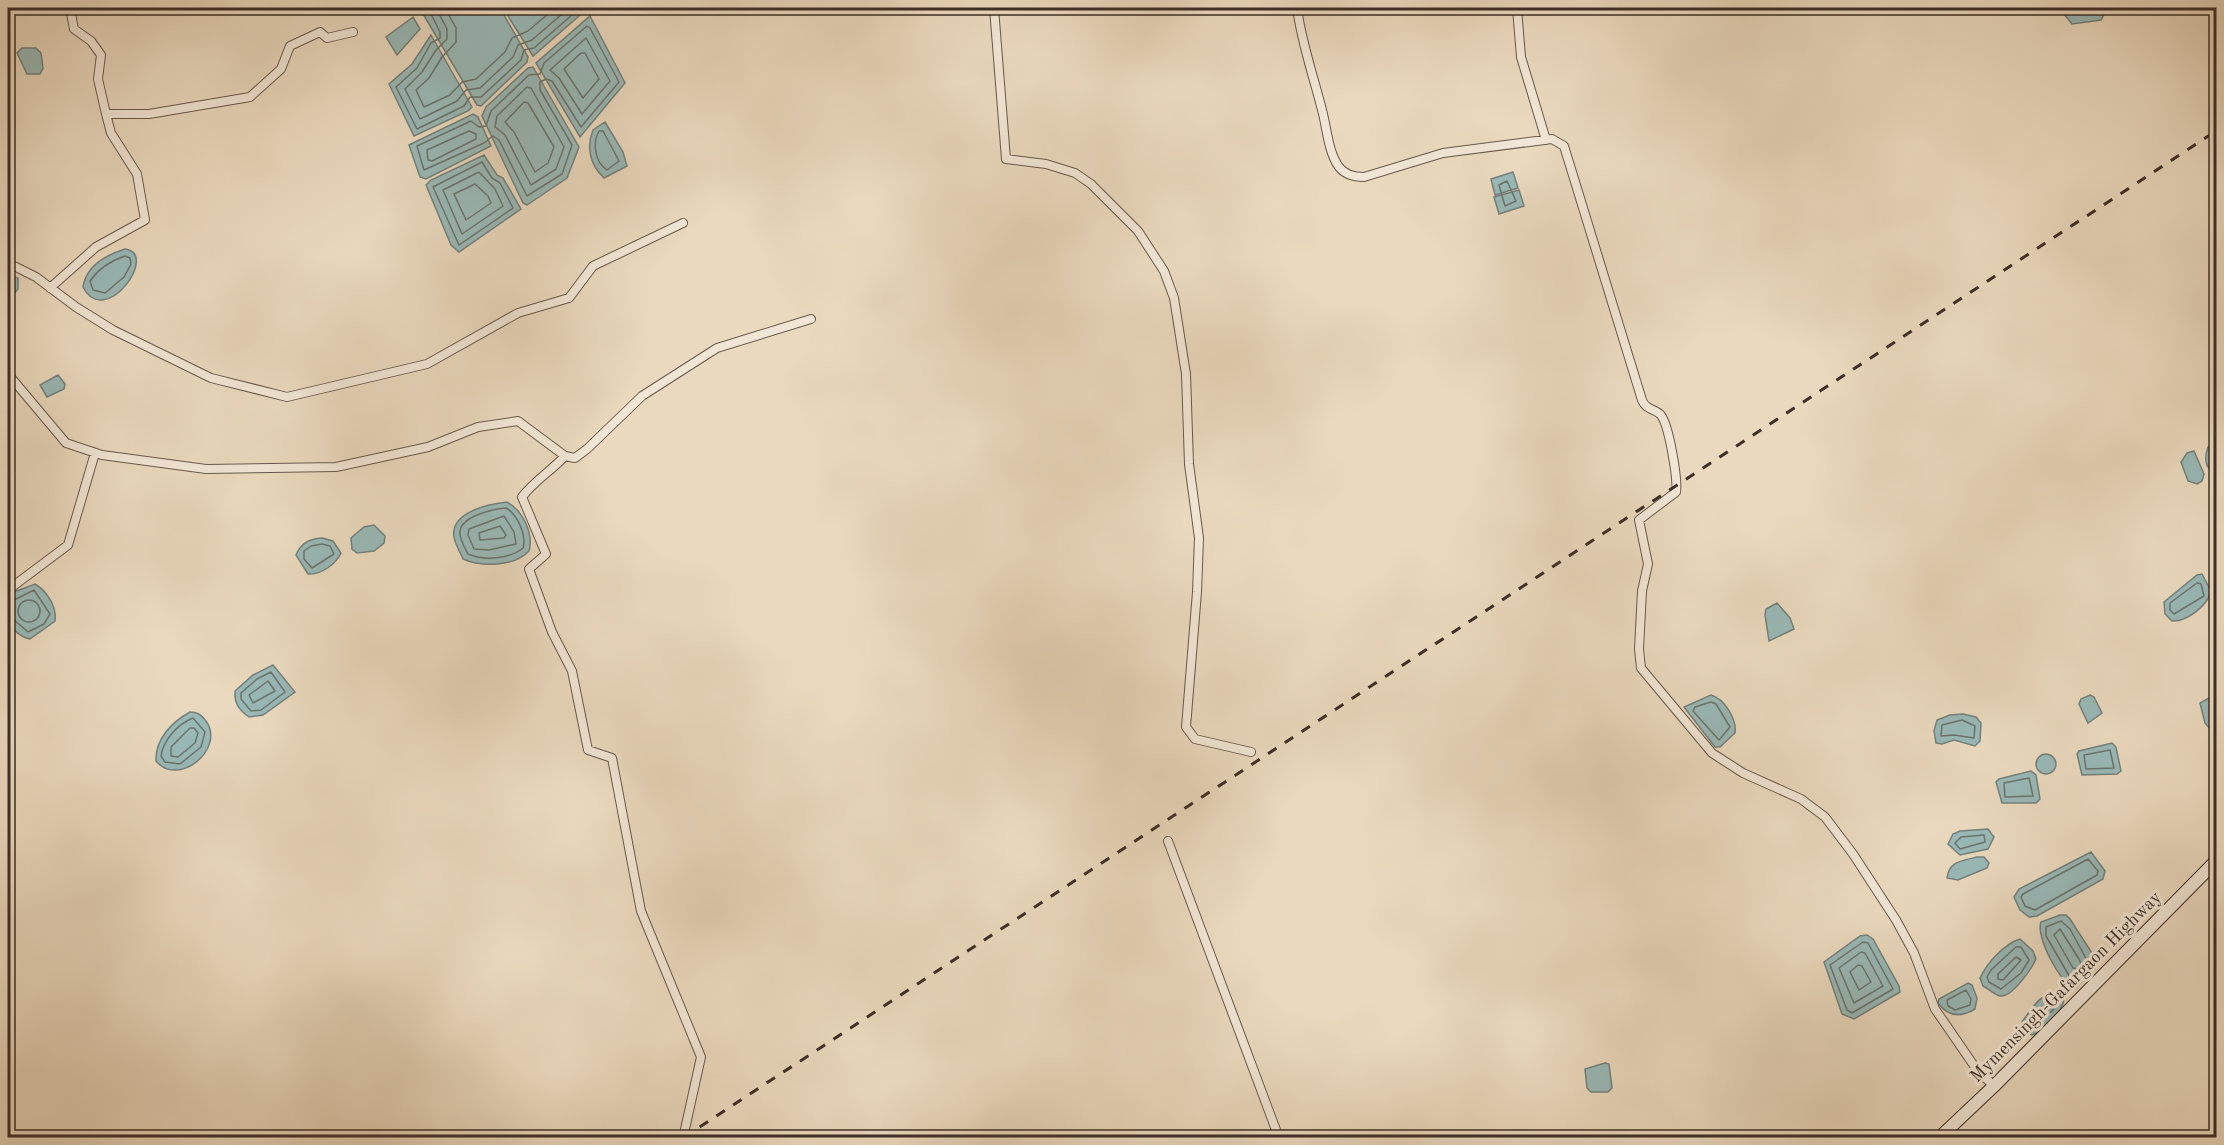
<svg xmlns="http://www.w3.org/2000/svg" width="2224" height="1145" font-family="'Old Standard TT',serif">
	<rect width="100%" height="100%" fill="#ead9be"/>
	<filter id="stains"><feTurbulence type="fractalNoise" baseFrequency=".00333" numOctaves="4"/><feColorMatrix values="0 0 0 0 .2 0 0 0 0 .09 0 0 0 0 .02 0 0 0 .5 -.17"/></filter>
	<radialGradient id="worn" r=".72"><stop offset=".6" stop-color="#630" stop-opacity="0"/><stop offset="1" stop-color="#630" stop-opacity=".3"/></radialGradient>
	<path fill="#99b9b7" stroke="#74817d" stroke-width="1.5" d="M 423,8 L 500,8 L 528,57 L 527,62 L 481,106 L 477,105 L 423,14 Z
		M 503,8 L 587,8 L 587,9 L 533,56 Z
		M 2064,8 L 2106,8 L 2106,11 L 2101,20 L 2072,24 L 2064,14 Z
		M 590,16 L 625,83 L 580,137 L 536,63 Z
		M 413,17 L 420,29 L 397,55 L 386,37 Z
		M 431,35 L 472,107 L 468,111 L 414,136 L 389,84 L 412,64 Z
		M 22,48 L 36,48 L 41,53 L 43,68 L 40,74 L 27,74 L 17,53 Z
		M 533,67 L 579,147 L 567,178 L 527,205 L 523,203 L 482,116 L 486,107 L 528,68 Z
		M 473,114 L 478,117 L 491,146 L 426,179 L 420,177 L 409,145 Z
		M 605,122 L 623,152 L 627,166 L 604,178 C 590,165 586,147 593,130 Z
		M 484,155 L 497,175 L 503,178 L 521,209 L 459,252 L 451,245 L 426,185 L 431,180 Z
		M 1513,172 L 1518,188 L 1495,195 L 1491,179 Z
		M 1519,190 L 1524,206 L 1499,214 L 1494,197 Z
		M 125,249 C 160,253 105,330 83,287 C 86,266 106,255 125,249 Z
		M 8,275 L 18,278 L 18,289 L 13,295 L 8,295 Z
		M 58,375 L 65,384 L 64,389 L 47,397 L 40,385 Z
		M 2214,445 L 2216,446 L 2216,470 L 2212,471 C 2204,466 2205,455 2208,447 Z
		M 2194,451 L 2204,474 L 2202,481 L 2197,484 L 2188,481 L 2181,462 L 2187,453 Z
		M 507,502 C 522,510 534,533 529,551 C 514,567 481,567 463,559 C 460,552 455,544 454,537 C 450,512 489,504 507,502 Z
		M 374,525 L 385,536 L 384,543 L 374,551 L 357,553 L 352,549 L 351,538 L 364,527 Z
		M 322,538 L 333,541 L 341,553 C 336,564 321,575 308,574 L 296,555 C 301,543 309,539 322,538 Z
		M 2202,574 L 2211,591 C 2208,605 2187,622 2172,621 L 2165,614 L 2164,602 L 2197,575 Z
		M 35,584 C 47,591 57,607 55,621 L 30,639 C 9,634 7,617 8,599 L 14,592 Z
		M 1777,603 L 1790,618 L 1794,629 L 1769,641 L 1765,615 L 1766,609 Z
		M 273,665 L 295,692 L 263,715 L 249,717 C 239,710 234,703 235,691 L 253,675 Z
		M 2216,694 L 2216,736 L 2205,723 L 2200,703 Z
		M 1711,695 C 1725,699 1737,720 1735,733 L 1720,747 L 1715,747 L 1684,707 Z
		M 2090,695 L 2094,697 L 2102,713 L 2088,723 L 2079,704 L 2081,699 Z
		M 190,712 C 198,712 201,715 206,721 C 226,749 178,788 156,761 C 155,739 172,722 190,712 Z
		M 1963,714 L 1976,717 L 1981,723 L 1980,741 L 1975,746 L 1954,740 L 1942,744 L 1936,743 L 1934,731 L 1937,720 L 1950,715 Z
		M 2112,743 L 2116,747 L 2121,771 L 2117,774 L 2082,775 L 2077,754 L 2079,751 Z
		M2036 764a10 10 0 1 1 20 0a10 10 0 1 1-20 0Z
		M 2031,771 L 2036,775 L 2040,799 L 2036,803 L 2002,803 L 1996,782 L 1999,779 Z
		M 1988,829 L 1994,837 L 1988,849 L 1960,855 L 1948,844 L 1953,834 L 1960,831 Z
		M 2091,852 L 2105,871 L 2103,879 L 2037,916 L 2029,917 L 2020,910 L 2014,897 L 2019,889 Z
		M 1977,857 L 1984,857 L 1989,863 L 1987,868 L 1958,880 L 1947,878 C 1949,861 1962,861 1977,857 Z
		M 2060,915 L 2066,915 L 2070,919 L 2092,953 L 2096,967 L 2075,989 C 2061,985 2035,936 2041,922 Z
		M 1867,935 L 1873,939 L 1899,986 L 1900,992 L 1854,1019 L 1842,1014 L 1824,962 L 1860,936 Z
		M 2020,939 L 2033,951 L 2036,959 C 2032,968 2012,998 2000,996 C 1995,995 1989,989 1983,986 L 1980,978 C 1987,963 2004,944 2020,939 Z
		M 1968,983 L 1972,985 L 1977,998 L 1975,1009 C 1960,1018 1948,1017 1938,1003 L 1939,999 Z
		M 2055,993 L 2064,997 C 2064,1011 2045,1031 2032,1035 L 2025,1032 L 2022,1022 C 2031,1010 2039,994 2055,993 Z
		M 1605,1063 L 1609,1064 L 1612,1088 L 1608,1092 L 1591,1092 L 1587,1088 L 1585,1069 Z"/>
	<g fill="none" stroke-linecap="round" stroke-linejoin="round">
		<path stroke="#6b746e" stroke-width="1.5" d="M 428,8 L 440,32 L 440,38 L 431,43 L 417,68 L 396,87 L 417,129 L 464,106 L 470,97 L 481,97 L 521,60 L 524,50 L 534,48 L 580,8
			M 436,8 L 447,29 L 447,39 L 436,50 L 422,72 L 405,89 L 420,119 L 457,101 L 466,90 L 480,88 L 513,57 L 518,45 L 532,40 L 569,8
			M 445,8 L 456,28 L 456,42 L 442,57 L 429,78 L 416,90 L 424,107 L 450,95 L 462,82 L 476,79 L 505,52 L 512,38 L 528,31 L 555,8
			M 587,26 L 590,28 L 619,82 L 581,127 L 552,81 L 546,79 L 540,82 L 540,90 L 572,145 L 562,174 L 527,196 L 499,140 L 493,136 L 484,143 L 424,170 L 417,146 L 471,121 L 479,127 L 486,126 L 491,111 L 529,75 L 540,74 L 544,63 Z
			M 586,38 L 610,81 L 582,114 L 559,78 L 550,70 Z
			M 581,53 L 585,53 L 599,79 L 583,98 L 564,69 Z
			M 527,87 L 531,88 L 564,147 L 556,169 L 531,185 L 505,135 L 495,127 L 497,116 Z
			M 524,102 L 528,103 L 554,147 L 548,163 L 535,172 L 514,132 L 505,122 Z
			M 469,131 L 476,134 L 476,139 L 432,161 L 428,160 L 427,150 Z
			M 599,131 L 603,131 L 619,161 L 607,170 C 595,162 592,144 599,131 Z
			M 482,162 L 492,178 L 500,183 L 513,208 L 459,245 L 433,187 Z
			M 479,172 L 495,189 L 503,206 L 462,234 L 443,190 Z
			M 1507,181 L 1516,201 L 1505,206 L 1499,185 Z
			M 475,184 L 488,196 L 491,203 L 466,220 L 454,194 Z
			M 125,256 L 130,258 L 131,264 L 124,277 L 105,293 L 93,290 L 90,281 C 99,268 110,261 125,256 Z
			M 506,508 C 517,514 527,535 523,548 C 510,559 483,561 468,554 C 465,548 459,539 460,531 C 462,516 493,509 506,508 Z
			M 504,516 L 514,532 L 516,544 L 489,550 L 474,549 L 468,535 L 469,529 Z
			M 500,526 L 506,535 L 504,538 L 480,540 L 479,533 Z
			M 322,544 L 330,546 L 334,554 L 312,568 L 304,559 L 304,551 L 311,546 Z
			M 2197,583 L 2201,584 L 2204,596 L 2174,614 L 2170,610 L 2170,603 Z
			M18 611a11 11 0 1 1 22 0a11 11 0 1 1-22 0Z
			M 8,603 L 34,590 L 50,614 L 44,624 L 28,632 L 13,619 L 8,618
			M 271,672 L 285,692 L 261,710 L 251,711 L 241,699 L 241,693 L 257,679 Z
			M 268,681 L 275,691 L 253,703 L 249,695 Z
			M 1711,702 L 1716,704 L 1730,727 L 1719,740 L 1693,711 L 1695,707 Z
			M 193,718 L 205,732 L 201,747 L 180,764 L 165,762 L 161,756 C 163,740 178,724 193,718 Z
			M 1962,720 L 1975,726 L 1974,738 L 1954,735 L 1941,736 L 1942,725 Z
			M 190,728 L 194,728 L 198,733 L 195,743 L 178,757 L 171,756 L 171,747 Z
			M 2110,750 L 2114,768 L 2086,769 L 2084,755 Z
			M 2029,778 L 2033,796 L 2005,797 L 2004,783 Z
			M 1984,835 L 1985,842 L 1960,849 L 1955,843 L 1961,837 Z
			M 2088,859 L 2098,871 L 2097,875 L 2035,910 L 2025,906 L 2021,897 L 2023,894 Z
			M 2061,921 L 2070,929 L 2089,964 L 2076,982 L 2071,979 L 2046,936 L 2046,927 Z
			M 2060,929 L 2079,959 L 2081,964 L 2077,969 L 2073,968 L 2054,935 Z
			M 1863,942 L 1868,943 L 1893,989 L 1852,1013 L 1847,1010 L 1830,965 Z
			M 2016,947 L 2021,947 L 2029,960 L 2021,973 L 2001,989 L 1989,982 L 1987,977 L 1991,970 Z
			M 1861,952 L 1865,953 L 1883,986 L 1854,1003 L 1839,968 Z
			M 2016,957 L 2021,960 L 2003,980 L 1998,979 L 1998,974 Z
			M 1858,965 L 1862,966 L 1871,982 L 1859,990 L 1850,972 Z
			M 1966,990 L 1971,999 L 1970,1005 L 1955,1010 L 1948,1006 L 1947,1000 Z
			M 2053,999 L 2058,1001 L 2054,1009 L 2034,1028 L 2029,1028 L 2029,1023 L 2040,1008 Z"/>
		<defs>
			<path id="street" d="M 994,8 L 1006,159 L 1046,164 L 1075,173 L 1091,184 L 1138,231 L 1164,271 L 1174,298 L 1186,374 L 1189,464 L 1199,538 L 1197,592 L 1186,727 L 1195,739 L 1251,752
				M 1297,8 C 1302,45 1313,74 1322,110 C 1327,128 1328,152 1339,167 C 1345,175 1355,177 1364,177 L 1443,153 L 1552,139 L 1564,146 L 1642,400 C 1646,410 1653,408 1660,414 C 1669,423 1678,480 1676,492 L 1639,520 L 1648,564 L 1642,591 L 1639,649 L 1641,668 L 1712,753 L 1743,773 L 1801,799 L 1825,817 L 1853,854 L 1896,920 L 1914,953 L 1935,1009 L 1977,1070 L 1994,1086
				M 1517,8 L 1521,57 L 1546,140
				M 106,114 L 149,114 L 250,97 L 281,69 L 290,46 L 320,32 L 327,38 L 353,32
				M 8,263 L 36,277 L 76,307 L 113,330 L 211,378 L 287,397 L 427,364 L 518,313 L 569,298 L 593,266 L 683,223
				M 50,288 L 96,247 L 145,220 L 137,174 L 111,133 L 106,114 L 98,79 L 101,55 L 91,41 L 74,29 L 70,8
				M 8,374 L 66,443 L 102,455 L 206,469 L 336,467 L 428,447 L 478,427 L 518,421 L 565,456 L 575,458 L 587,449 L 642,396 L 717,348 L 811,319
				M 565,456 C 551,471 534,481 522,497 L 546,554 L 529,569 L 552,632 L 572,671 L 588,750 L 612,758 L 641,911 L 701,1057 L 683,1138
				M 8,590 L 68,545 L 95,453
				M 1168,841 L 1279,1138"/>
			<path id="secondary" d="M 1939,1138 L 1994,1086 L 2216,861"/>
		</defs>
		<use href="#street" stroke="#68594c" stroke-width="10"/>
		<use href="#secondary" stroke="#3d2e26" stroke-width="14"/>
		<use href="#street" stroke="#f1e6d5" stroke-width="8"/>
		<use href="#secondary" stroke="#f1e6d5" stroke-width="12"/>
		<path stroke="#3d2e26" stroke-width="3" stroke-dasharray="10 10" stroke-linecap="butt" d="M 683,1138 L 2216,131"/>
	</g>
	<g text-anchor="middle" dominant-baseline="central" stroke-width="6" stroke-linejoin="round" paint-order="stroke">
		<g font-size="18" fill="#3d2e26" stroke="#f1e6d5">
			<text transform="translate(2066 987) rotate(-45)">Mymensingh-Gafargaon Highway</text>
		</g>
	</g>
	<rect width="2224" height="1145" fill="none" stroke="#ead9be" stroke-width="30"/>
	<rect x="9" y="9" width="2206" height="1127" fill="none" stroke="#3d2e26" stroke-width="3"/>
	<rect x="15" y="15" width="2194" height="1115" fill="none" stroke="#3d2e26" stroke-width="1.5"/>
	<rect width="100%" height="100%" filter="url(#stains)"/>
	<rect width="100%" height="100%" fill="url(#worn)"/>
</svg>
